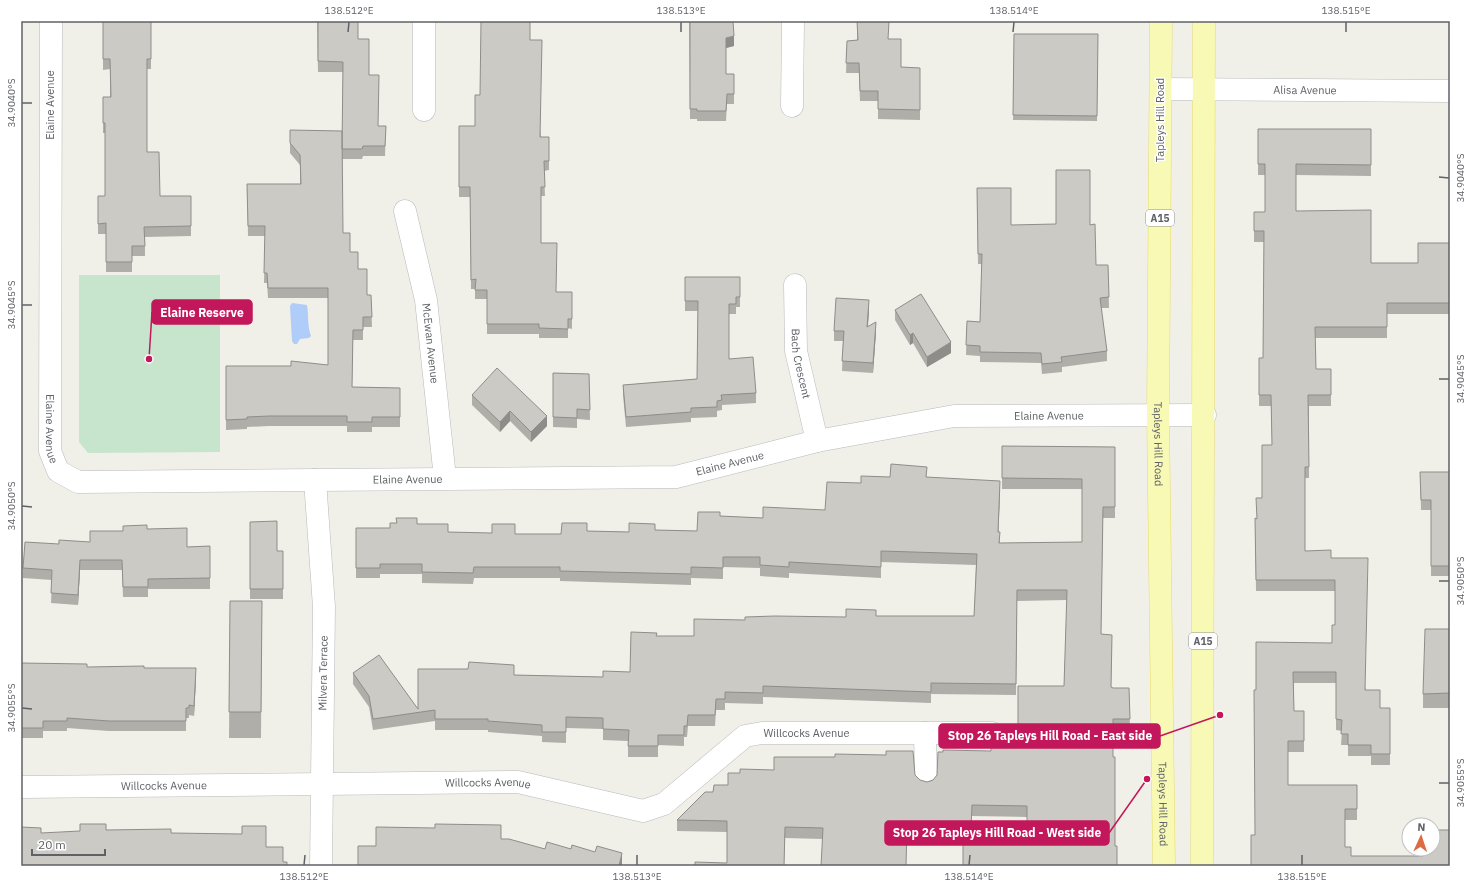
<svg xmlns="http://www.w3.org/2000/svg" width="1471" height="887" font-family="'IBM Plex Sans',sans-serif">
	<rect width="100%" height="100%" fill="#f0f0e8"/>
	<path fill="#c7e5cd" d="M 79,275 L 220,275 L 220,452 L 88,453 L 79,442 Z"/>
	<path fill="#b0ccf8" d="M 292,303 L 307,305 C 309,316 307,325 311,336 L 309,338 L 300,339 L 297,344 L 294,344 L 292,341 L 290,306 Z"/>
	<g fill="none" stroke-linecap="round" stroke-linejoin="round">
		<defs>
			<g id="street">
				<path id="s1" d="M 51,21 L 50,451 L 58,471 L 78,482 L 676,477 L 817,441 L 954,416 L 1205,415"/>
				<path id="s2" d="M 1161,89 L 1450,91"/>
				<path d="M 792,106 L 793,21"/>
				<path d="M 424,110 L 424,21"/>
				<path id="s3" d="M 405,211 L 426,300 L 445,478"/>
				<path id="s4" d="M 795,285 L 796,351 L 817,441"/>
				<path d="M 315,480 L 324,607 L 321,866"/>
				<path d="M 925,733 L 926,780"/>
				<path id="s5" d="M 21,787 L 518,782 L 643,811 L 664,804 L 745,736 L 762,733 L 992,733"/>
			</g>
			<g id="primary">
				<path id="s6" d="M 1161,21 L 1158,415 L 1164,866"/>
				<path d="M 1202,866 L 1204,21"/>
			</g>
		</defs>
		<use href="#street" stroke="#b8b9bd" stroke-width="23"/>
		<use href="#primary" stroke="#e7da6b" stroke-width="23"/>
		<use href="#street" stroke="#fff" stroke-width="22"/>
		<use href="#primary" stroke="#f8f9b5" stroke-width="22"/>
	</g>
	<path fill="#afaea9" d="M 103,21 L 151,21 L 151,69 L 147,69 L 147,152 L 160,196 L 191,196 L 191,236 L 145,237 L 145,256 L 132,256 L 132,272 L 106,272 L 106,234 L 98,234 L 98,196 L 105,196 L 105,133 L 103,133 L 103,97 L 110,97 L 110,69 L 103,70 Z
		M 317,21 L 358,39 L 369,75 L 378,126 L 386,126 L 385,156 L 363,156 L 362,159 L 342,159 L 343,72 L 318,72 Z
		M 689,21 L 734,46 L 726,48 L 726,74 L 734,74 L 734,104 L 727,104 L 726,121 L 697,121 L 697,119 L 690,119 Z
		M 857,21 L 889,39 L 901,67 L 920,68 L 920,120 L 878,119 L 878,101 L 860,101 L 859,73 L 846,73 L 847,41 L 857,40 Z
		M 1014,34 L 1098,34 L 1097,121 L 1013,120 Z
		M 530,40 L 541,137 L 549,137 L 549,170 L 544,171 L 545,196 L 541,196 L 541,243 L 556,292 L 572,292 L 572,329 L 568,328 L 568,338 L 539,338 L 539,334 L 487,334 L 487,299 L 475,299 L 475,289 L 471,289 L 470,197 L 459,197 L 459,126 L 475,126 L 480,95 Z
		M 1258,129 L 1371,129 L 1371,176 L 1296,175 L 1296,211 L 1371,263 L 1418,263 L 1450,243 L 1450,314 L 1387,314 L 1387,338 L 1315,338 L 1316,369 L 1331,369 L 1331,406 L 1309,406 L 1309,478 L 1305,478 L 1305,551 L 1331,558 L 1366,690 L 1380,708 L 1390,708 L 1390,765 L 1371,765 L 1371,756 L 1348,756 L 1348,745 L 1341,745 L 1342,731 L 1336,730 L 1336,683 L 1294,683 L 1294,711 L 1304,711 L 1304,752 L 1288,752 L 1288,785 L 1357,785 L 1357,820 L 1345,820 L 1345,847 L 1351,856 L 1450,866 L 1251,866 L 1255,835 L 1256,690 L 1332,643 L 1335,625 L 1335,591 L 1256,591 L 1255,529 L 1257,519 L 1262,498 L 1272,445 L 1271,406 L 1259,406 L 1259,358 L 1263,358 L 1264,242 L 1254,242 L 1254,212 L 1265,212 L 1265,175 L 1258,175 Z
		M 290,130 L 343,233 L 350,252 L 358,269 L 367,295 L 371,295 L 372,327 L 363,327 L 363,340 L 353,340 L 352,387 L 400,388 L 400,427 L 372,427 L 372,432 L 347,432 L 347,426 L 269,426 L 247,427 L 247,429 L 226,430 L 226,366 L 291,366 L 328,365 L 328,298 L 268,298 L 267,283 L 264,283 L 265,236 L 248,236 L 247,184 L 300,184 L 300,165 L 290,153 Z
		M 977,188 L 1011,225 L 1090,225 L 1096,265 L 1108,265 L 1109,308 L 1101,308 L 1107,351 L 1107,361 L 1062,367 L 1062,372 L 1042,374 L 1041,363 L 980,362 L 980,356 L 966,355 L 967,321 L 980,322 L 982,264 L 978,264 Z
		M 685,277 L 740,277 L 740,307 L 736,307 L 736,314 L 729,314 L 729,359 L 756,393 L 756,403 L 722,405 L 722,410 L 717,411 L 717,417 L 691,418 L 691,422 L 626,427 L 623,395 L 623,385 L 697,379 L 698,311 L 685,311 Z
		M 869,310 L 868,327 L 876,332 L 873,373 L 842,371 L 843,341 L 834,341 L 834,331 Z
		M 895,310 L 951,353 L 927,367 L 913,343 L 910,345 L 895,320 Z
		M 553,373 L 589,374 L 590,420 L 577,419 L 577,428 L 553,427 Z
		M 472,395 L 547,426 L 531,442 L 510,421 L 500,432 L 472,405 Z
		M 1002,446 L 1115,447 L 1115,518 L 1103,518 L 1101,634 L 1112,646 L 1111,687 L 1113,688 L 1129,688 L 1130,730 L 1113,730 L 1027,844 L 1027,817 L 972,816 L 971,839 L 907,838 L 823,839 L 785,838 L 784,866 L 695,866 L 727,863 L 727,832 L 677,831 L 677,820 L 713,792 L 728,785 L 915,775 L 920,780 L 927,782 L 933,780 L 991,751 L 1018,745 L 1064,686 L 1067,600 L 1017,601 L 1016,695 L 931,694 L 931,703 L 763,697 L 763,704 L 725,703 L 725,710 L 716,710 L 715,726 L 688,726 L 687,737 L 684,737 L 684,746 L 658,745 L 658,757 L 628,757 L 628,741 L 603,740 L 603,729 L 566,728 L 566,743 L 542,742 L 542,736 L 488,732 L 488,730 L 435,730 L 435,721 L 373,730 L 369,707 L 353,684 L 353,673 L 418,709 L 514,675 L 603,677 L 630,672 L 656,636 L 694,636 L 745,620 L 846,617 L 876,616 L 974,616 L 976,565 L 881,562 L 881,578 L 789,573 L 789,578 L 760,576 L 760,568 L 723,567 L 723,579 L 691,578 L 691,585 L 560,581 L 560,578 L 474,578 L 473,584 L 422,583 L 422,574 L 380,574 L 380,578 L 356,578 L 356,528 L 390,528 L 417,524 L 448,532 L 515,534 L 561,534 L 587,531 L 629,532 L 655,530 L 697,531 L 720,516 L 763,518 L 825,510 L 861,483 L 890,477 L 927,477 L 1000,492 L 998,532 L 1000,543 L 1082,542 L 1082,489 L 1002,489 Z
		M 1420,472 L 1450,472 L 1450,576 L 1431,576 L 1431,510 L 1421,510 Z
		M 250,522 L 277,551 L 283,551 L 283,599 L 250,599 Z
		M 147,529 L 187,547 L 210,546 L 210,589 L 148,589 L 148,597 L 123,597 L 122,570 L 80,570 L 78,605 L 51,603 L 52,580 L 23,578 L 23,568 L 59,544 L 90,542 L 123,531 Z
		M 230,601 L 262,601 L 261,738 L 229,738 Z
		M 1450,629 L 1450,708 L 1423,708 L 1423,694 Z
		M 21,663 L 87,667 L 144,668 L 196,678 L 194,716 L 189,715 L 189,718 L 186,718 L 186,731 L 109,731 L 67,728 L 67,731 L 43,731 L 43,738 L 21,738 Z"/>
	<path fill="#8f8d8a" d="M 734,36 L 734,46 L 726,48 L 726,38 Z
		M 869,300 L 869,310 L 867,337 L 867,327 Z
		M 876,322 L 876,332 L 873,373 L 873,363 Z
		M 913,333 L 913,343 L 910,345 L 910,335 Z
		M 951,342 L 951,353 L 927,367 L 927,357 Z
		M 510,411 L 510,421 L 500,432 L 500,422 Z
		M 547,416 L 547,426 L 531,442 L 531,432 Z
		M 1000,481 L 1000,492 L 998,543 L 998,532 Z
		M 80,560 L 80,570 L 78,605 L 78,595 Z
		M 196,668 L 196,678 L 194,716 L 194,706 Z
		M 622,853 L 622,866 L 619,866 Z"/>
	<path fill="#cccac5" stroke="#8f8d8a" d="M 103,21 L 151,21 L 151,59 L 147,59 L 147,152 L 159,152 L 160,196 L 191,196 L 191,226 L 144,227 L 145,246 L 132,246 L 132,262 L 106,262 L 106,223 L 98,224 L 98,196 L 105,196 L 105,123 L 103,123 L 103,97 L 111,97 L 110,59 L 103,59 Z
		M 318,21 L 358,21 L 358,39 L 369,39 L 369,75 L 379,75 L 378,126 L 386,126 L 385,146 L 363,146 L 362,149 L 342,149 L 343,62 L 318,61 Z
		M 481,21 L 530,21 L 530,40 L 542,40 L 540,137 L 549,137 L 549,161 L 544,161 L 545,187 L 541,187 L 541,243 L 557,243 L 556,292 L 572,292 L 572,319 L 568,319 L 568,329 L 539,328 L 539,324 L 487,324 L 487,290 L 475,290 L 476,279 L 471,280 L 470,187 L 459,187 L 459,126 L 475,126 L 475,95 L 480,95 Z
		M 690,21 L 733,21 L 734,36 L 726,38 L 726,74 L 734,74 L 734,94 L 727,94 L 726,111 L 697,111 L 697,109 L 690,109 Z
		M 857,21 L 889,21 L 888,39 L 901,39 L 901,67 L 920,68 L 920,110 L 878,109 L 878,91 L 860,91 L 859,63 L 846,63 L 847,41 L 858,40 Z
		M 1014,34 L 1098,34 L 1097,116 L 1013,115 Z
		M 1258,129 L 1371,129 L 1371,165 L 1296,164 L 1296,211 L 1371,210 L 1371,263 L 1418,263 L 1418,243 L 1450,243 L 1450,303 L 1387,303 L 1387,327 L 1315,327 L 1316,369 L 1331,369 L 1331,395 L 1308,395 L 1309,467 L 1305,467 L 1305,551 L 1331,550 L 1331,558 L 1368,558 L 1365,690 L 1380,690 L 1380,708 L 1390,708 L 1390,754 L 1371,754 L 1371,745 L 1348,745 L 1348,734 L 1341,734 L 1342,720 L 1336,719 L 1336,672 L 1293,672 L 1294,711 L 1304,711 L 1304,741 L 1288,741 L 1288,785 L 1357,785 L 1357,809 L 1345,809 L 1345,847 L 1351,847 L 1351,856 L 1423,856 L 1423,849 L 1433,849 L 1433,830 L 1450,830 L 1450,866 L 1251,866 L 1251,835 L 1255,835 L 1254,690 L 1256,690 L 1256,642 L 1332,643 L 1332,625 L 1335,625 L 1335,580 L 1256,580 L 1255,518 L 1257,519 L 1256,498 L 1262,498 L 1262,445 L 1272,445 L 1271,395 L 1259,395 L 1259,358 L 1263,358 L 1264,231 L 1254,231 L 1254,212 L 1265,212 L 1265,164 L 1258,164 Z
		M 290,130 L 342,131 L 343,233 L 350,233 L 350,252 L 358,252 L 358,269 L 367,269 L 367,295 L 371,295 L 372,317 L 363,317 L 363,330 L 353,330 L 352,387 L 400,388 L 400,417 L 372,417 L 372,422 L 347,422 L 347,416 L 269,416 L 247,417 L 247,419 L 226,420 L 226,366 L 291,366 L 291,361 L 328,365 L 328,288 L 268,288 L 267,273 L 264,273 L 265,226 L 248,226 L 247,184 L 301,184 L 300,155 L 290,143 Z
		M 1056,170 L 1090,170 L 1090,225 L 1095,224 L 1096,265 L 1108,265 L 1109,297 L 1100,298 L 1107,351 L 1061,357 L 1062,362 L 1042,364 L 1041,353 L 980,352 L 980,346 L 966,345 L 967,321 L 980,322 L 982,254 L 978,254 L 977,188 L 1011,188 L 1011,225 L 1056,224 Z
		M 685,277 L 740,277 L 740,297 L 736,297 L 736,304 L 729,304 L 729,359 L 753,357 L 756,393 L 721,395 L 722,400 L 717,401 L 717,407 L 691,408 L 691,412 L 626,417 L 623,385 L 697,379 L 698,301 L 685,301 Z
		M 921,294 L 951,342 L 927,357 L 913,333 L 910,335 L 895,310 Z
		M 836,298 L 869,300 L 867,327 L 876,322 L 873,363 L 842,361 L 844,331 L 834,331 Z
		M 497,368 L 547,416 L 531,432 L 510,411 L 500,422 L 472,395 Z
		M 553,373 L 589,374 L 590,410 L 577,409 L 577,418 L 553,417 Z
		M 1002,446 L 1115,447 L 1115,507 L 1103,507 L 1101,634 L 1112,635 L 1111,687 L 1113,688 L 1129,688 L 1130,719 L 1113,719 L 1113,757 L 1115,757 L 1115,846 L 1117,846 L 1117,866 L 963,866 L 963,842 L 1027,844 L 1027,806 L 972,805 L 971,828 L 907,827 L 906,866 L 821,866 L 823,828 L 785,827 L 784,866 L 695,866 L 695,862 L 727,863 L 727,821 L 677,820 L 705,792 L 713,792 L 714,785 L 728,785 L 728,773 L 740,773 L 740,769 L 774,770 L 774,757 L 835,757 L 835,754 L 886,755 L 886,751 L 913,751 L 915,775 L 920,780 L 927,782 L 933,780 L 937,775 L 938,752 L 943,752 L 943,750 L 991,751 L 991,745 L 1018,745 L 1018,686 L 1064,686 L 1067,590 L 1017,590 L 1016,684 L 931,683 L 931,692 L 763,686 L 763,693 L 725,692 L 725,699 L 716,699 L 715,715 L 688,715 L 687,726 L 684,726 L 684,735 L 658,735 L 658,746 L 628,746 L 629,730 L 603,729 L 603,718 L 566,717 L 566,732 L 542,732 L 542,725 L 488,721 L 488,719 L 435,719 L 435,710 L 373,719 L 369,696 L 353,673 L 379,655 L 418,709 L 418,669 L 468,669 L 469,662 L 514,665 L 514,675 L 603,677 L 603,671 L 630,672 L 631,632 L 657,633 L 656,636 L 694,636 L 694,619 L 745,620 L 745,617 L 775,616 L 846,617 L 846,609 L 876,610 L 876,616 L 974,616 L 977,554 L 881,551 L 881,567 L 789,562 L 789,567 L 760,565 L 760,557 L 723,557 L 723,568 L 691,567 L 691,574 L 560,571 L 560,567 L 474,567 L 473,573 L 422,572 L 422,564 L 380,564 L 380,568 L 356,568 L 356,528 L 390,528 L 390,523 L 397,523 L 396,518 L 417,518 L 417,524 L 448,524 L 448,532 L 492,533 L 492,524 L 515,524 L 515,534 L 561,534 L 562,523 L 587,523 L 587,531 L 629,532 L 629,523 L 655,524 L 655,530 L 697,531 L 698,512 L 720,512 L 720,516 L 763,518 L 763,507 L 825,510 L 827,482 L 861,483 L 861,476 L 890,477 L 891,464 L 927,467 L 926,477 L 1000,481 L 998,532 L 1000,532 L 999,543 L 1082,542 L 1082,479 L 1002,478 Z
		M 1420,472 L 1450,472 L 1450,566 L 1431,566 L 1431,500 L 1421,500 Z
		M 277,521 L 277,551 L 283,551 L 283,589 L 250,589 L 250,522 Z
		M 147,525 L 147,529 L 187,528 L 187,547 L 210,546 L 210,578 L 148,579 L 148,587 L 123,587 L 122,560 L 80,560 L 78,595 L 51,593 L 52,570 L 23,568 L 25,542 L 59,544 L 59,540 L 90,542 L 90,531 L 123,531 L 123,526 Z
		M 230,601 L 262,601 L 261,712 L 229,712 Z
		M 1425,629 L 1450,629 L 1450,693 L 1423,694 Z
		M 21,663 L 87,664 L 87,667 L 144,666 L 144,668 L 196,668 L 194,706 L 189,705 L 189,708 L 186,708 L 186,721 L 109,721 L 67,718 L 67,721 L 43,721 L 43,728 L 21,728 Z
		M 80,824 L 106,824 L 106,830 L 171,829 L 171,833 L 242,834 L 242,826 L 266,826 L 266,847 L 283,847 L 283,862 L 287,862 L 287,866 L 21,866 L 21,827 L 41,828 L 41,833 L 80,831 Z
		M 435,824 L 501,825 L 501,839 L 509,839 L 545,849 L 547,842 L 571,849 L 572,845 L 595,852 L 597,846 L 622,853 L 619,866 L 358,866 L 358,846 L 376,846 L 376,827 L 435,828 Z"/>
	<path fill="none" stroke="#5f6167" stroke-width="1.5" d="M 348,32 L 349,22M 681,32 L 681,22M 1013,32 L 1014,22M 1346,32 L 1346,22M 22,103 L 32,103M 1439,177 L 1449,178M 22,305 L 32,305M 1439,379 L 1449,379M 22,506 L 32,507M 1439,581 L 1449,581M 22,708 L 32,709M 1439,783 L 1449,783M 304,865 L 305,855M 637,865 L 637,855M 969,865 L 970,855M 1302,865 L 1302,855"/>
	<g text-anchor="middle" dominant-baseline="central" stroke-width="3" stroke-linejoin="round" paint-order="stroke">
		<g fill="#fff" stroke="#8f9095" stroke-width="1">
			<rect x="1146" y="210" width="28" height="16" rx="3"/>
			<rect x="1189" y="633" width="28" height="16" rx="3"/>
		</g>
		<g font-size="10" font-weight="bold" fill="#5f6167">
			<text x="1160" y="218">A15</text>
			<text x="1203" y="641">A15</text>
		</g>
		<g font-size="11" fill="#5f6167" stroke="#fff">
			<text stroke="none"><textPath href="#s2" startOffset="144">Alisa Avenue</textPath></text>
			<text transform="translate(50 105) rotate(-90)">Elaine Avenue</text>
			<text transform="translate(1160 120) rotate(-90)">Tapleys Hill Road</text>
			<text stroke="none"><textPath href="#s3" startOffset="135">McEwan Avenue</textPath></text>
			<text stroke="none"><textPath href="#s4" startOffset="79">Bach Crescent</textPath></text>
			<text stroke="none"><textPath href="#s1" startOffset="1452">Elaine Avenue</textPath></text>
			<text stroke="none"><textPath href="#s1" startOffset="408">Elaine Avenue</textPath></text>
			<text stroke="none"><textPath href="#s6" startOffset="423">Tapleys Hill Road</textPath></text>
			<text stroke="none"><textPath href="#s1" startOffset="1128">Elaine Avenue</textPath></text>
			<text stroke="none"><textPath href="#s1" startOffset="804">Elaine Avenue</textPath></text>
			<text transform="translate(323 673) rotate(-89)">Milvera Terrace</text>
			<text stroke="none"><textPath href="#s5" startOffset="815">Willcocks Avenue</textPath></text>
			<text stroke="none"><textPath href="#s5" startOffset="467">Willcocks Avenue</textPath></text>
			<text stroke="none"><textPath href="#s5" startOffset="143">Willcocks Avenue</textPath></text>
			<text stroke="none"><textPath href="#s6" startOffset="783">Tapleys Hill Road</textPath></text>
		</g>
	</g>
	<path fill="none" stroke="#c2185b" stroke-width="1.5" d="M149 359L152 312M1220 715L1160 736M1147 779L1109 833"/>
	<g fill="#c2185b" stroke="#fff" stroke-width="1.5">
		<circle cx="149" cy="359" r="4"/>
		<circle cx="1220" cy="715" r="4"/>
		<circle cx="1147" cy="779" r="4"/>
	</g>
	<g fill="#c2185b" stroke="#c2185b" stroke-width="1.5">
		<rect x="152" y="300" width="100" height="24" rx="4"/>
		<rect x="939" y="724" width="221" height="24" rx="4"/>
		<rect x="885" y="821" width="224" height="24" rx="4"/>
	</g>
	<g font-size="12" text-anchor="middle" font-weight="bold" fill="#fff">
		<text x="202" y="317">Elaine Reserve</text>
		<text x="1050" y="740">Stop 26 Tapleys Hill Road - East side</text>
		<text x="997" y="837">Stop 26 Tapleys Hill Road - West side</text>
	</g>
	<rect width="1471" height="887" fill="none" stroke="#ffffff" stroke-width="44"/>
	<g transform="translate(1421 837) rotate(3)"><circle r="19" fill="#ffffff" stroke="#bfc0c2"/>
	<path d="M0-3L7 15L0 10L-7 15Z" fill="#dc6a42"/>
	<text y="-6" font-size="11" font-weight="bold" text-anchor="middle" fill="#5f6167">N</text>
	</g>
	<path d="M32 849v6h73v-6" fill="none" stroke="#5f6167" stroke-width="2"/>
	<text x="38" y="849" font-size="12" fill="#5f6167" stroke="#ffffff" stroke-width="3" paint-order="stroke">20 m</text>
	<rect x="22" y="22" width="1427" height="843" fill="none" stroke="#5f6167" stroke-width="1.5"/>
	<g font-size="10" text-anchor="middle" fill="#5f6167">
		<text x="349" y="14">138.512°E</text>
		<text x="681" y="14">138.513°E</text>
		<text x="1014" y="14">138.514°E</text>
		<text x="1346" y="14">138.515°E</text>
		<text transform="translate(11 103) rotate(-90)" y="4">34.9040°S</text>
		<text transform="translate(1460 178) rotate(-90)" y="4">34.9040°S</text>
		<text transform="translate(11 305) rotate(-90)" y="4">34.9045°S</text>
		<text transform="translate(1460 379) rotate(-90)" y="4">34.9045°S</text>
		<text transform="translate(11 506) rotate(-90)" y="4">34.9050°S</text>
		<text transform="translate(1460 581) rotate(-90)" y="4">34.9050°S</text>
		<text transform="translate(11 708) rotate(-90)" y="4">34.9055°S</text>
		<text transform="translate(1460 783) rotate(-90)" y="4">34.9055°S</text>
		<text x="304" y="880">138.512°E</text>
		<text x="637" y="880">138.513°E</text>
		<text x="969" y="880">138.514°E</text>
		<text x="1302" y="880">138.515°E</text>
	</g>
</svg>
